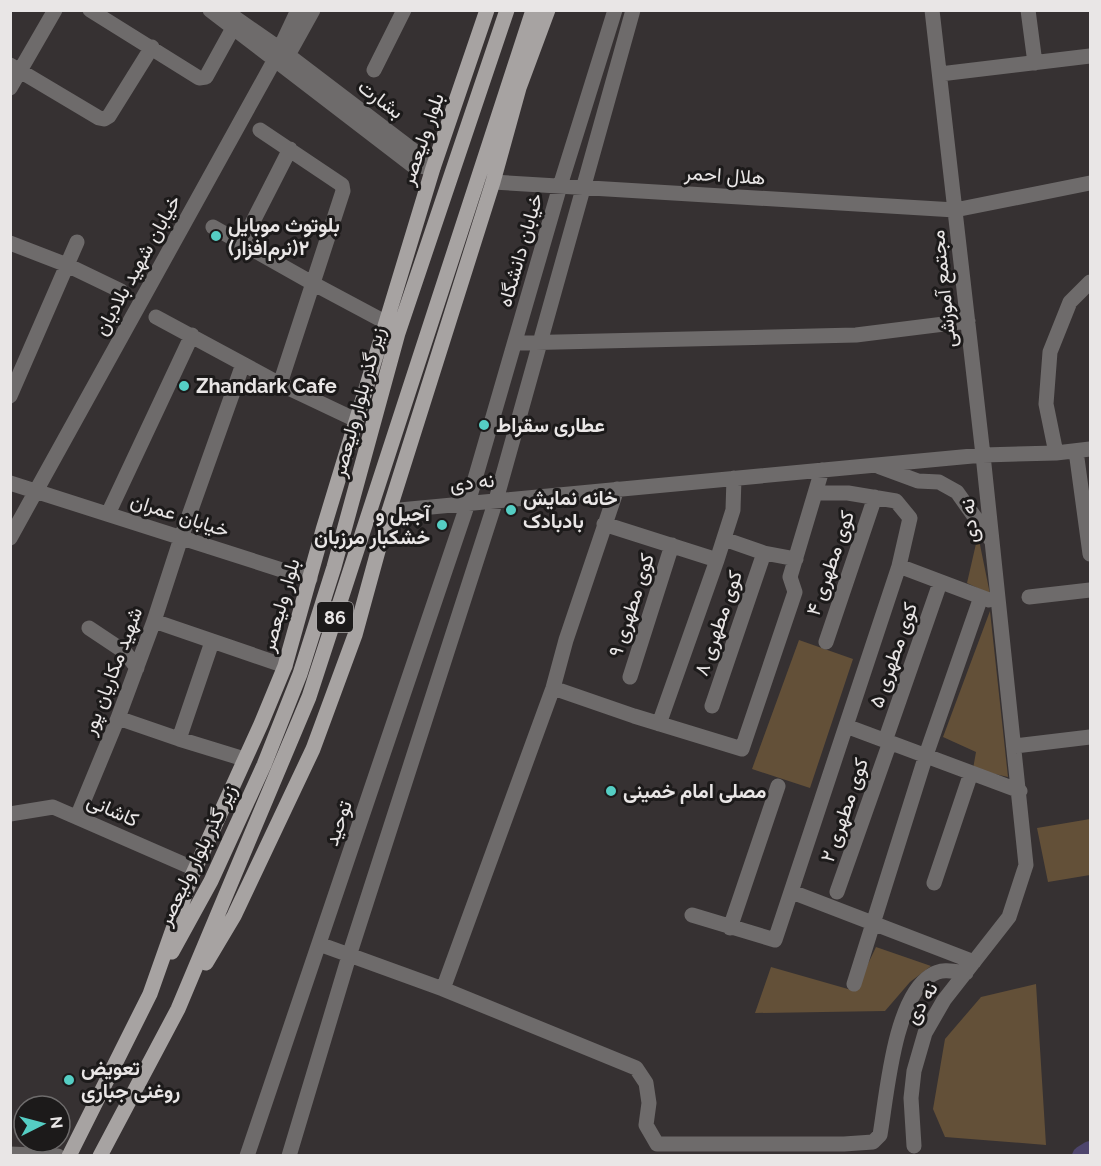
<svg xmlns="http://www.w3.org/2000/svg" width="1101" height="1166" font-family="Raleway,Vazirmatn,sans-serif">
	<rect width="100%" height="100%" fill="#363132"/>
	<path fill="#635038" d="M 978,535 L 990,594 L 967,583 Z
		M 990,611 L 1008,777 L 973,769 L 976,752 L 943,737 Z
		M 799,640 L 853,659 L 810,788 L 752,769 Z
		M 1090,819 L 1090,875 L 1048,882 L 1037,828 Z
		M 876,947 L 931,966 L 910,982 L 885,1011 L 755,1013 L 771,967 L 855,991 Z
		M 1036,984 L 1046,1145 L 945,1137 L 933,1109 L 945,1039 L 981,997 Z"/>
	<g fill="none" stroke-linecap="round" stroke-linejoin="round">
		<path stroke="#4d456c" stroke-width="20" d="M 1082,1156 L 1090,1151"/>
		<path stroke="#6e6b6b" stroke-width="15" d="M 90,10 L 199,78 L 206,77 L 233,28
			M 210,10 L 412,165 L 433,168 L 418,154 L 280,49 L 224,10
			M 1028,10 L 1035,63
			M 283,64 L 313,10
			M 10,65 L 99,118 L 104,119 L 109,116 L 152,47
			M 374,70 L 404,10
			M 940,74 L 1090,56
			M 10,88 L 55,10
			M 260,130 L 342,185 L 343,191 L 280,384
			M 493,182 L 955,210 L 1090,183
			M 213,227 L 314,284 L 387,323
			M 10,243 L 67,265 L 121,291
			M 242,243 L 290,149
			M 156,317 L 280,384 L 356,420
			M 515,343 L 856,335 L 968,321
			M 10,396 L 77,242
			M 1076,451 L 1090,554
			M 1056,453 L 1046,404 L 1050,352 L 1070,302 L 1090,282
			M 880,467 L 918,481 L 939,482 L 957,492 L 991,540
			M 10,483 L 310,579
			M 389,511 L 983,455 L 1056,453 L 1090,449
			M 108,514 L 192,335
			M 604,524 L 717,560
			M 10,538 L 274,61 L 298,10
			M 724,539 L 764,553 L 796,559
			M 899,566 L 989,600
			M 1029,597 L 1090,590
			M 154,621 L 285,666
			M 89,628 L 125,652 L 137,668
			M 826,642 L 875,497
			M 630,677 L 672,545
			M 553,688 L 634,716 L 742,749 L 795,592 L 790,577 L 822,470
			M 712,706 L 764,553
			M 118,718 L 179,739 L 244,759
			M 659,724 L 717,560 L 733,510 L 734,478
			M 846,726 L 1020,791
			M 179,739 L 212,642
			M 885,741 L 940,583
			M 1015,746 L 1090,737
			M 10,814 L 53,807 L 195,869
			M 77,817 L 118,718 L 154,621 L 181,538 L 243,364
			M 934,883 L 971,773
			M 792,892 L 974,962
			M 837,892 L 890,742
			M 692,915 L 775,940 L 899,566 L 910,518 L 896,501 L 848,493 L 816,493
			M 730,928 L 778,786
			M 319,944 L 443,989 L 636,1068 L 646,1083 L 649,1103 L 646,1125 L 657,1144 L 844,1144 L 873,1142 L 880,1135 C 887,1094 894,1000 930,976 C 941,968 953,971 966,973
			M 854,984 L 926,755 L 981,597
			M 443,989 L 553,688 L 566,640 L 617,489
			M 914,1146 L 911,1098 L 914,1071 L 925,1033 L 944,1000 L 1009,917 L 1026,865 L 983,455 L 932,10
			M 10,1154 L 58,1156
			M 247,1156 L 468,503 L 560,186 L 615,10
			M 289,1156 L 349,956 L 496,500 L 633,10"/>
		<path stroke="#a7a3a2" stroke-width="15" d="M 172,952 L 211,881 L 264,765 L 300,674 L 334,567 L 398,333 L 507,10
			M 206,963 L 234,916 L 313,749 L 355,635 L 389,511 L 493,182 L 519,88 L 548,10
			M 69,1156 L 150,994 L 191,878 L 261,724 L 285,666 L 323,530 L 433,168 L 487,10
			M 100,1156 L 178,1009 L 309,697 L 533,10"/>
	</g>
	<g fill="#55cec4" stroke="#1c1a1a" stroke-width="2">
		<circle cx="216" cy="236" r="6"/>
		<circle cx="184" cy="386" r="6"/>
		<circle cx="484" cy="425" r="6"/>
		<circle cx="511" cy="510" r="6"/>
		<circle cx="442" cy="525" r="6"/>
		<circle cx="611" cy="791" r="6"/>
		<circle cx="69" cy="1080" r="6"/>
	</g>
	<g text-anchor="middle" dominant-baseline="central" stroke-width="6" stroke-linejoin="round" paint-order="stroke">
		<rect fill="#1c1a1a" stroke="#aca9a9" stroke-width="1.5" x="317" y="602" width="36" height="30" rx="4.5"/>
		<g font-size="18" font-weight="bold" fill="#e9e6e6">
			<text x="335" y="617">86</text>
		</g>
		<g font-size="20" fill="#e9e6e6" stroke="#1c1a1a">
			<text transform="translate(381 99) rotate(37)">بشارت</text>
			<text transform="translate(422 139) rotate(-71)">بلوار ولیعصر</text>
			<text transform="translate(725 175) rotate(4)">هلال احمر</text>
			<text transform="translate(520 250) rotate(-74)">خیابان دانشگاه</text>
			<text transform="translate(137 265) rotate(-61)">خیابان شهید بلادیان</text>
			<text transform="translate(943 289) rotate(-96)">مجتمع آموزشی</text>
			<text transform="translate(358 402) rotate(-75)">زیر گذر بلوار ولیعصر</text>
			<text transform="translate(472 482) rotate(-6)">نه دی</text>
			<text transform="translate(180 515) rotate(18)">خیابان عمران</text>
			<text transform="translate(969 521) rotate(-96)">نه دی</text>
			<text transform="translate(830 563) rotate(-71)">کوی مطهری ۴</text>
			<text transform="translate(280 605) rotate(-74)">بلوار ولیعصر</text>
			<text transform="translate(631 605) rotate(-72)">کوی مطهری ۹</text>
			<text transform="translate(718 623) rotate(-71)">کوی مطهری ۸</text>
			<text transform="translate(893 655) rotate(-71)">کوی مطهری ۵</text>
			<text transform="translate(112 671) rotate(-69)">شهید مکاریان پور</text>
			<text transform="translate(113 810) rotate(24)">کاشانی</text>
			<text transform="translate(844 810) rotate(-71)">کوی مطهری ۲</text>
			<text transform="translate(338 823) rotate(-71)">توحید</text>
			<text transform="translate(197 855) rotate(-64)">زیر گذر بلوار ولیعصر</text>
			<text transform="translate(921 1003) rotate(-59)">نه دی</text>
		</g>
		<g font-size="20" font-weight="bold" fill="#e9e6e6" stroke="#1c1a1a" text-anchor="start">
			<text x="228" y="225">بلوتوث موبایل<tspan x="228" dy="23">(نرم‌افزار)۲</tspan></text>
			<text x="196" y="386">Zhandark Cafe</text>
			<text x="496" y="425">عطاری سقراط</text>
			<text x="523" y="498">خانه نمایش<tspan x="523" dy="23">بادبادک</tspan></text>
			<text x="430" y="514" text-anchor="end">آجیل و<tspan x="430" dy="23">خشکبار مرزبان</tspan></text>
			<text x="623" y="791">مصلی امام خمینی</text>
			<text x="81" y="1068">تعویض<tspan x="81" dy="23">روغنی جباری</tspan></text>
		</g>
	</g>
	<rect width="1101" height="1166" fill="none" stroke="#e9e6e6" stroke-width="24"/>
	<g transform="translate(42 1124) rotate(84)"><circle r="28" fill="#1c1a1a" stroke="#6e6c6c" stroke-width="1.5"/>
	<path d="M0-4.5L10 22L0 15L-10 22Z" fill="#55cec4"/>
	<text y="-9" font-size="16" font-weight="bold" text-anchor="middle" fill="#e9e6e6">N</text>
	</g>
</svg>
